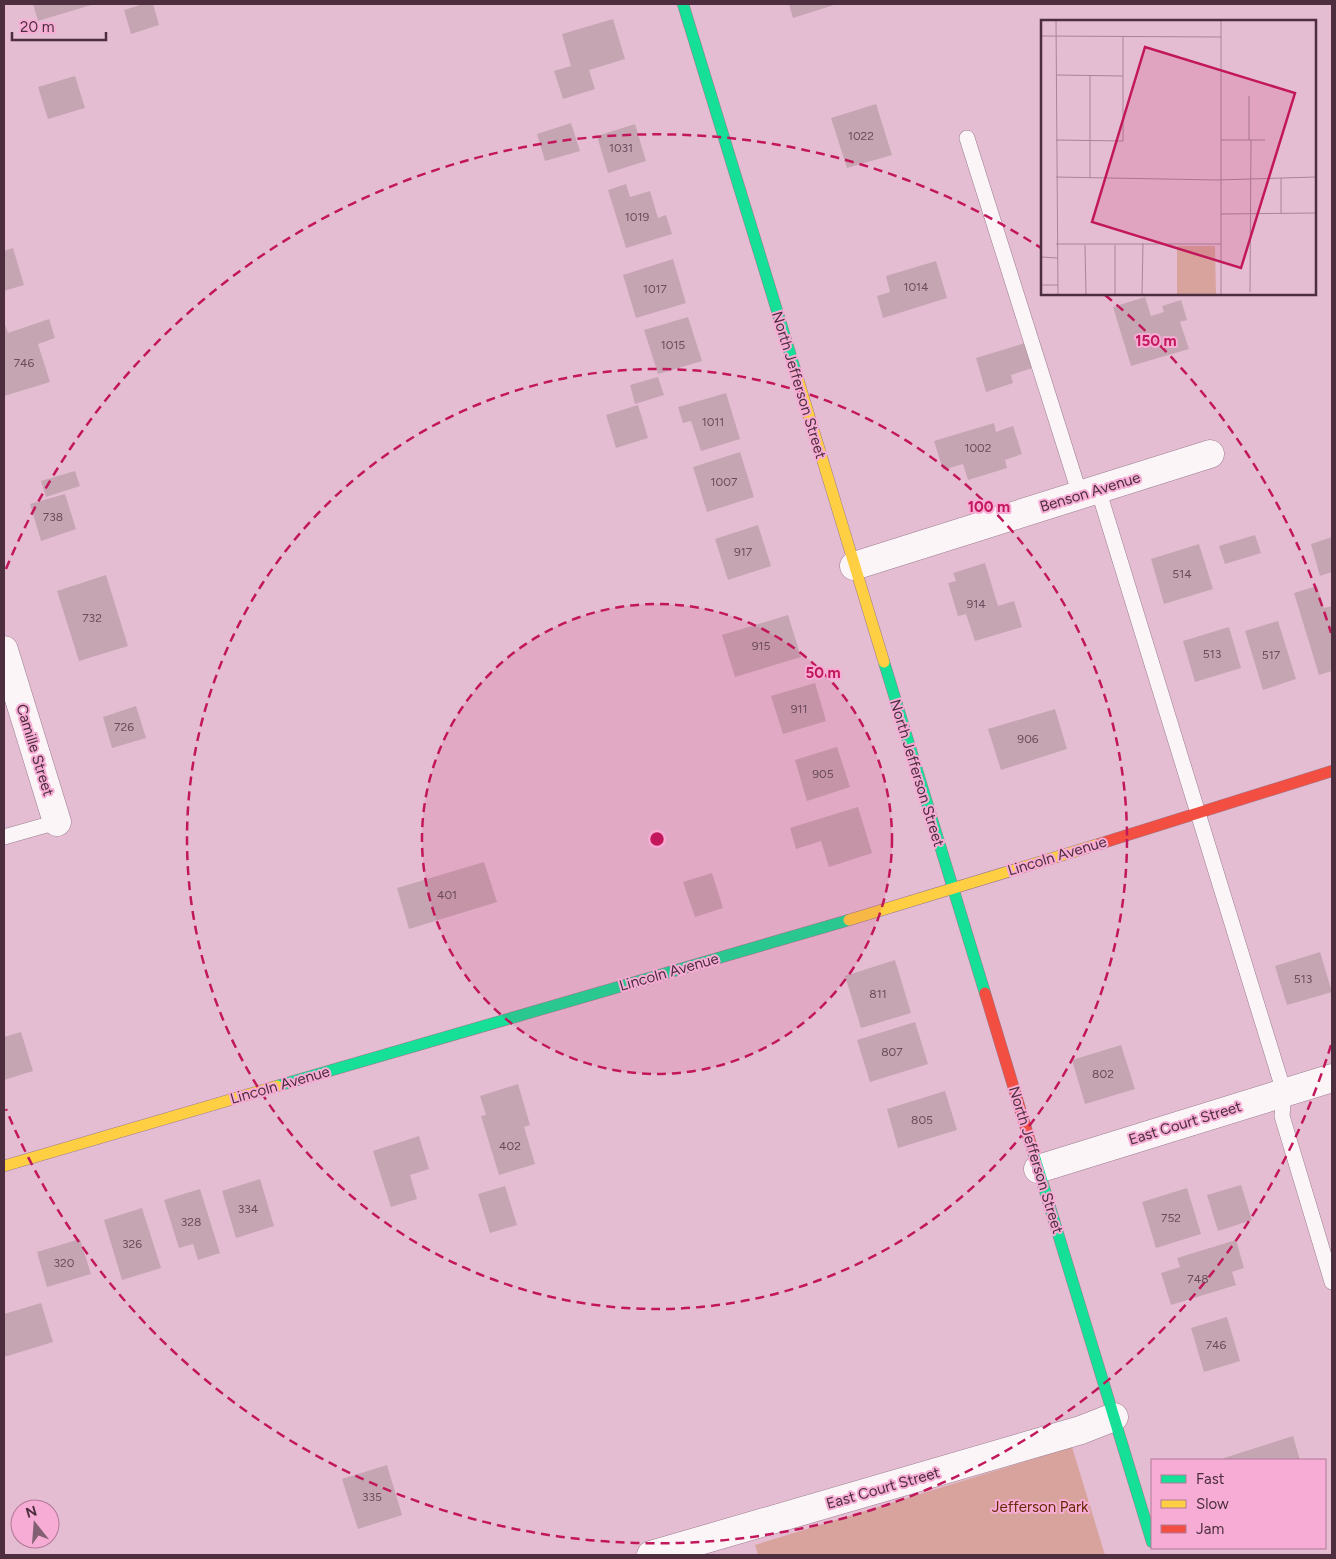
<svg xmlns="http://www.w3.org/2000/svg" width="1336" height="1559" font-family="Figtree,sans-serif">
	<rect width="100%" height="100%" fill="#e5bdd3"/>
	<path fill="#d8a39c" d="M 1072,1447 L 1105,1555 L 758,1555 L 755,1545 Z"/>
	<path fill="#c5a5b2" d="M 33,4 L 91,4 L 91,5 L 38,21 Z
		M 143,4 L 153,4 L 159,25 L 131,34 L 124,10 Z
		M 789,4 L 837,4 L 793,18 Z
		M 613,19 L 625,59 L 589,70 L 595,89 L 563,99 L 554,71 L 571,66 L 562,34 Z
		M 75,76 L 85,108 L 48,119 L 38,87 Z
		M 876,104 L 892,155 L 847,168 L 831,118 Z
		M 571,123 L 580,151 L 545,161 L 537,134 Z
		M 635,124 L 646,161 L 608,173 L 597,136 Z
		M 626,184 L 630,197 L 650,191 L 658,218 L 666,215 L 672,234 L 626,248 L 608,190 Z
		M 13,248 L 24,285 L 4,291 L 4,251 Z
		M 673,259 L 686,303 L 636,318 L 623,275 Z
		M 936,261 L 947,298 L 883,318 L 877,296 L 890,292 L 886,276 Z
		M 1145,297 L 1151,316 L 1164,312 L 1162,306 L 1181,300 L 1187,320 L 1180,322 L 1189,349 L 1131,366 L 1113,307 Z
		M 688,317 L 702,361 L 658,374 L 644,330 Z
		M 49,319 L 55,338 L 38,344 L 50,382 L 4,396 L 4,322 L 8,333 Z
		M 1025,343 L 1032,368 L 1011,375 L 1013,383 L 986,392 L 976,358 Z
		M 658,377 L 664,395 L 635,404 L 630,385 Z
		M 726,393 L 740,439 L 701,451 L 691,421 L 683,423 L 678,407 Z
		M 638,405 L 648,438 L 616,448 L 606,415 Z
		M 994,423 L 996,432 L 1013,426 L 1022,454 L 1005,460 L 1007,468 L 968,480 L 963,464 L 943,470 L 934,441 Z
		M 740,452 L 754,497 L 707,512 L 693,467 Z
		M 75,471 L 80,486 L 46,497 L 41,481 Z
		M 65,494 L 76,529 L 41,541 L 30,504 Z
		M 758,525 L 771,566 L 728,580 L 715,539 Z
		M 1255,535 L 1261,553 L 1225,564 L 1219,546 Z
		M 1332,537 L 1332,572 L 1320,576 L 1311,544 Z
		M 1199,544 L 1213,589 L 1164,604 L 1151,559 Z
		M 985,563 L 998,606 L 1014,601 L 1022,627 L 975,641 L 966,614 L 958,616 L 948,583 L 956,581 L 953,573 Z
		M 106,575 L 128,646 L 79,661 L 57,591 Z
		M 1317,586 L 1324,608 L 1332,606 L 1332,671 L 1319,675 L 1294,593 Z
		M 788,615 L 801,657 L 735,677 L 722,635 Z
		M 1278,621 L 1296,679 L 1263,690 L 1245,631 Z
		M 1229,627 L 1241,668 L 1195,682 L 1183,641 Z
		M 815,683 L 826,721 L 783,734 L 771,696 Z
		M 136,706 L 146,738 L 112,748 L 103,717 Z
		M 1055,709 L 1067,749 L 1001,770 L 988,729 Z
		M 837,747 L 850,787 L 807,801 L 795,760 Z
		M 858,807 L 872,853 L 829,867 L 821,841 L 796,849 L 790,828 Z
		M 484,862 L 497,902 L 409,929 L 397,888 Z
		M 712,873 L 723,908 L 695,917 L 683,882 Z
		M 1320,952 L 1332,992 L 1287,1005 L 1275,966 Z
		M 895,960 L 911,1013 L 861,1028 L 845,976 Z
		M 915,1022 L 928,1064 L 870,1082 L 857,1040 Z
		M 21,1032 L 33,1071 L 4,1080 L 4,1037 Z
		M 1121,1045 L 1135,1089 L 1085,1104 L 1072,1060 Z
		M 518,1084 L 530,1125 L 524,1127 L 535,1164 L 499,1175 L 481,1116 L 486,1115 L 480,1096 Z
		M 945,1091 L 957,1130 L 898,1148 L 887,1109 Z
		M 419,1136 L 429,1169 L 410,1175 L 417,1199 L 391,1207 L 373,1151 Z
		M 260,1179 L 274,1226 L 236,1238 L 222,1191 Z
		M 1241,1185 L 1252,1220 L 1218,1231 L 1207,1195 Z
		M 505,1186 L 517,1225 L 490,1233 L 478,1194 Z
		M 1187,1188 L 1201,1234 L 1156,1248 L 1142,1202 Z
		M 200,1189 L 220,1253 L 198,1260 L 193,1244 L 179,1248 L 164,1200 Z
		M 142,1208 L 161,1268 L 122,1280 L 104,1220 Z
		M 80,1239 L 91,1274 L 47,1287 L 37,1252 Z
		M 1236,1240 L 1244,1268 L 1232,1272 L 1236,1285 L 1171,1305 L 1161,1273 L 1180,1267 L 1177,1258 Z
		M 41,1303 L 53,1342 L 4,1357 L 4,1314 Z
		M 1227,1317 L 1240,1361 L 1204,1372 L 1191,1328 Z
		M 1293,1436 L 1300,1460 L 1224,1460 L 1224,1458 Z
		M 387,1465 L 402,1515 L 358,1529 L 342,1479 Z"/>
	<g fill="none" stroke-linecap="round" stroke-linejoin="round">
		<defs>
			<path id="lane" d="M 967,138 L 1080,495
				M 1098,489 L 1284,1092 L 1282,1116 L 1332,1282
				M 4,837 L 57,822"/>
			<path id="street" d="M 854,566 L 1210,454
				M 4,650 L 57,822
				M 1038,1169 L 1332,1078
				M 651,1555 L 1081,1430 L 1114,1417"/>
			<path id="fast" d="M 683,4 L 797,376
				M 884,662 L 985,993
				M 277,1086 L 849,920
				M 1031,1145 L 1152,1542"/>
			<path id="slow" d="M 797,376 L 884,662
				M 849,920 L 1099,844
				M 4,1166 L 277,1086"/>
			<path id="jam" d="M 1099,844 L 1332,771
				M 985,993 L 1031,1145"/>
		</defs>
		<use href="#lane" stroke="#9a7c8d" stroke-width="16"/>
		<use href="#street" stroke="#9a7c8d" stroke-width="29"/>
		<use href="#fast" stroke="#9a7c8d" stroke-width="12"/>
		<use href="#slow" stroke="#9a7c8d" stroke-width="12"/>
		<use href="#jam" stroke="#9a7c8d" stroke-width="12"/>
		<use href="#lane" stroke="#fbf5f8" stroke-width="15"/>
		<use href="#street" stroke="#fbf5f8" stroke-width="28"/>
		<use href="#fast" stroke="#16e098" stroke-width="11"/>
		<use href="#slow" stroke="#ffcf43" stroke-width="11"/>
		<use href="#jam" stroke="#f24e42" stroke-width="11"/>
	</g>
	<circle cx="657" cy="839" r="235" fill="#c2185b" fill-opacity=".12"/>
	<g fill="none" stroke="#c2185b" stroke-width="2.5" stroke-dasharray="9 6">
		<circle cx="657" cy="839" r="235"/>
		<circle cx="657" cy="839" r="470"/>
		<path d="M1331 1045A705 705 0 0 1 6 1109M6 569A705 705 0 0 1 1041 248M1105 295A705 705 0 0 1 1331 633"/>
	</g>
	<g text-anchor="middle" dominant-baseline="central" stroke-width="4" stroke-linejoin="round" paint-order="stroke">
		<g font-size="12" fill="#6a4c5b">
			<text x="861" y="136">1022</text>
			<text x="621" y="148">1031</text>
			<text x="637" y="217">1019</text>
			<text x="916" y="287">1014</text>
			<text x="655" y="289">1017</text>
			<text x="673" y="345">1015</text>
			<text x="24" y="363">746</text>
			<text x="713" y="422">1011</text>
			<text x="978" y="448">1002</text>
			<text x="724" y="482">1007</text>
			<text x="53" y="517">738</text>
			<text x="743" y="552">917</text>
			<text x="1182" y="574">514</text>
			<text x="976" y="604">914</text>
			<text x="92" y="618">732</text>
			<text x="761" y="646">915</text>
			<text x="1212" y="654">513</text>
			<text x="1271" y="655">517</text>
			<text x="799" y="709">911</text>
			<text x="124" y="727">726</text>
			<text x="1028" y="739">906</text>
			<text x="823" y="774">905</text>
			<text x="447" y="895">401</text>
			<text x="1303" y="979">513</text>
			<text x="878" y="994">811</text>
			<text x="892" y="1052">807</text>
			<text x="1103" y="1074">802</text>
			<text x="922" y="1120">805</text>
			<text x="510" y="1146">402</text>
			<text x="248" y="1209">334</text>
			<text x="1171" y="1218">752</text>
			<text x="191" y="1222">328</text>
			<text x="132" y="1244">326</text>
			<text x="64" y="1263">320</text>
			<text x="1198" y="1279">748</text>
			<text x="1216" y="1345">746</text>
			<text x="372" y="1497">335</text>
		</g>
		<g font-size="15" fill="#4c2e3e" stroke="#f6acd4">
			<text transform="translate(799 385) rotate(73)">North Jefferson Street</text>
			<text transform="translate(1090 492) rotate(-17)">Benson Avenue</text>
			<text transform="translate(35 750) rotate(73)">Camille Street</text>
			<text transform="translate(917 773) rotate(73)">North Jefferson Street</text>
			<text transform="translate(1057 856) rotate(-17)">Lincoln Avenue</text>
			<text transform="translate(669 972) rotate(-16)">Lincoln Avenue</text>
			<text transform="translate(280 1085) rotate(-16)">Lincoln Avenue</text>
			<text transform="translate(1185 1123) rotate(-17)">East Court Street</text>
			<text transform="translate(1036 1160) rotate(73)">North Jefferson Street</text>
			<text transform="translate(883 1488) rotate(-16)">East Court Street</text>
		</g>
		<g font-size="15" fill="#672a05" stroke="#f6acd4">
			<text x="1040" y="1507">Jefferson Park</text>
		</g>
	</g>
	<g transform="translate(1041 20)">
		<rect width="275" height="275" fill="#e5bdd3"/>
		<path d="M 136,226 L 174,226 L 175,275 L 136,275 Z" fill="#d8a39c"/>
		<path fill="none" stroke="#a88497" stroke-width="1" d="M 15,0 L 17,275M 0,16 L 180,17M 15,55 L 82,56M 208,76 L 208,120M 15,120 L 82,121 L 82,17M 180,120 L 224,120M 15,157 L 176,160 L 275,157M 49,158 L 49,55M 240,158 L 240,193M 180,194 L 275,193M 15,224 L 180,224M 44,225 L 45,275M 0,237 L 17,238M 0,265 L 17,265M 209,272 L 210,120M 74,275 L 74,225M 101,275 L 102,223M 180,275 L 180,0"/>
		<path fill="#c2185b" fill-opacity="0.15" stroke="#c2185b" stroke-width="2.5" d="M 104,27 L 254,73 L 200,248 L 51,202 Z"/>
		<rect width="275" height="275" fill="none" stroke="#4c2e3e" stroke-width="2.5"/>
	</g>
	<circle cx="657" cy="839" r="8" fill="#c2185b" stroke="#f6acd4" stroke-width="2.5"/>
	<g font-size="15" text-anchor="middle" font-weight="bold" fill="#c2185b" stroke="#f6acd4" stroke-width="4" stroke-linejoin="round" paint-order="stroke">
		<text x="1156" y="346">150 m</text>
		<text x="989" y="512">100 m</text>
		<text x="823" y="678">50 m</text>
	</g>
	<rect width="1336" height="1559" fill="none" stroke="#4c2e3e" stroke-width="10"/>
	<rect x="1151" y="1459" width="175" height="90" fill="#f6acd4" stroke="#b27a98"/>
	<rect x="1161" y="1475" width="25" height="8" fill="#16e098" stroke="#b27a98"/>
	<text x="1196" y="1484" font-size="15" fill="#4c2e3e">Fast</text>
	<rect x="1161" y="1500" width="25" height="8" fill="#ffcf43" stroke="#b27a98"/>
	<text x="1196" y="1509" font-size="15" fill="#4c2e3e">Slow</text>
	<rect x="1161" y="1525" width="25" height="8" fill="#f24e42" stroke="#b27a98"/>
	<text x="1196" y="1534" font-size="15" fill="#4c2e3e">Jam</text>
	<g transform="translate(35 1524) rotate(343)"><circle r="24" fill="#f6acd4" stroke="#b27a98"/>
	<path d="M0-4L9 19L0 12L-9 19Z" fill="#826072"/>
	<text y="-8" font-size="14" font-weight="bold" text-anchor="middle" fill="#4c2e3e">N</text>
	</g>
	<path d="M12 32v8h94v-8" fill="none" stroke="#4c2e3e" stroke-width="2.5"/>
	<text x="20" y="32" font-size="15" fill="#4c2e3e" stroke="#f6acd4" stroke-width="4" paint-order="stroke">20 m</text>
</svg>
